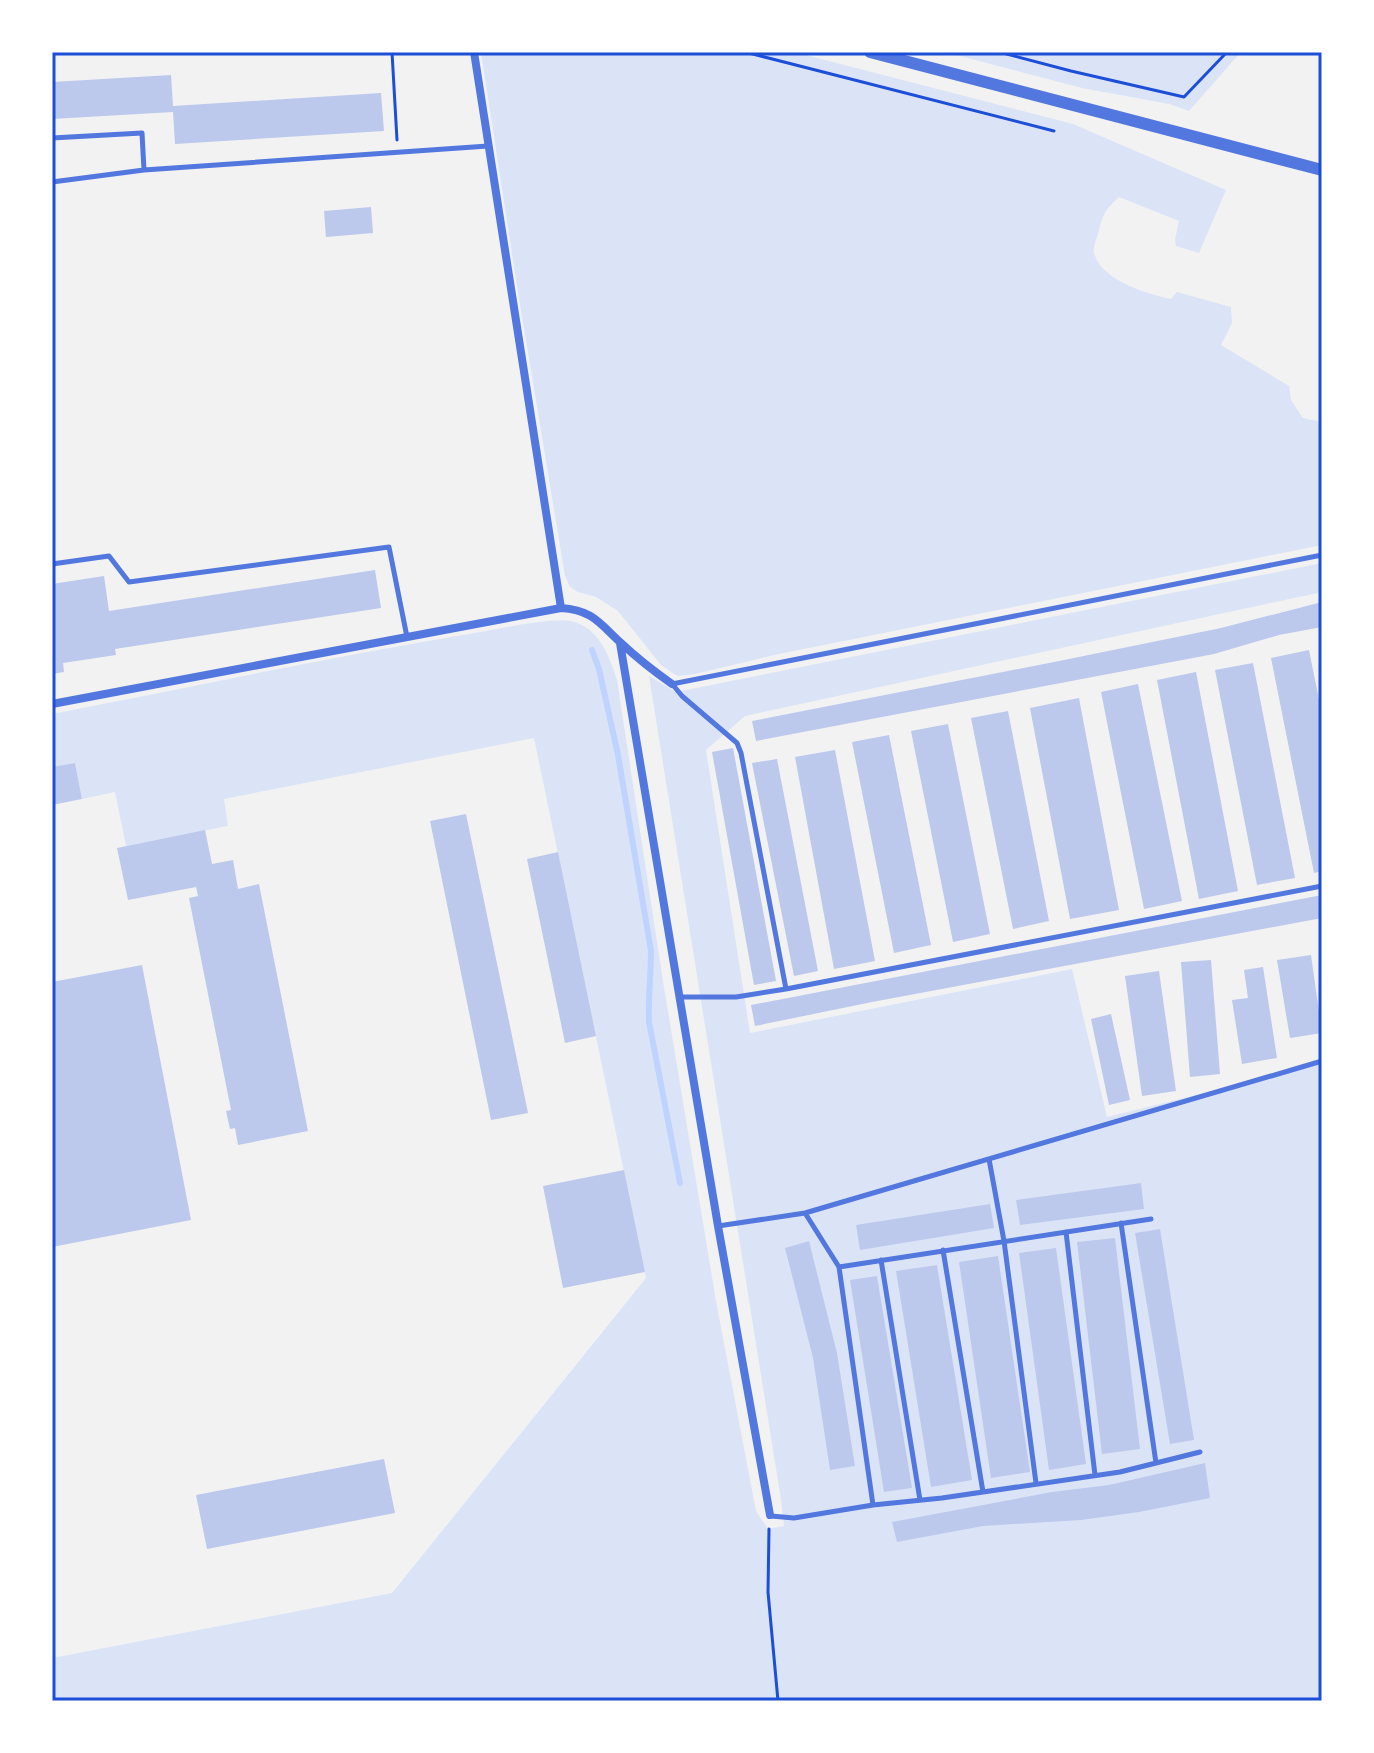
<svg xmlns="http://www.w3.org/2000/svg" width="1374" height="1753" font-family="Commissioner,sans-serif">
	<rect width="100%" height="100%" fill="#f2f2f2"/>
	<path fill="#dbe4f7" d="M 481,52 L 794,52 L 1073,124 L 1226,190 L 1199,253 L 1176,246 L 1175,239 L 1179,221 L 1119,197 C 1103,212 1104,213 1098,234 C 1096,240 1093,246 1094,252 C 1099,280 1148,294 1171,299 L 1177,292 L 1231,307 L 1232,323 L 1221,345 L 1289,386 L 1291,400 L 1303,418 L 1322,422 L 1322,545 L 779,654 L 695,674 L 677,676 L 661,665 L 618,611 L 596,597 L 578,592 L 570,587 L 565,576 L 517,286 Z
		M 945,52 L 1241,52 L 1189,111 L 1169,104 L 1082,88 Z
		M 1322,563 L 1322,592 L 745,716 L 706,750 L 750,1033 L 1072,969 L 1107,1117 L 1322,1064 L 1322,1701 L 52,1701 L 52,1658 L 392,1593 L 646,1278 L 534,738 L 224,799 L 228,826 L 126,846 L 115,792 L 82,799 L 75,763 L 52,767 L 52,714 C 191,687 330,657 469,634 C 493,630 551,617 571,621 C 600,628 609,656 617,680 L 663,981 L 716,1301 L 756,1511 L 768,1529 L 784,1526 L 781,1500 L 649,676 L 676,692 Z"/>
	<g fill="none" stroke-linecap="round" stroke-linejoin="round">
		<path stroke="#bfd3fe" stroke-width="6" d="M 592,650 L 599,669 L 618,755 L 651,951 C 651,975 648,999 649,1022 L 680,1183"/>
	</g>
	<path fill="#bdc9ec" d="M 171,75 L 173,106 L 381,93 L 384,131 L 175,144 L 173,112 L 52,119 L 52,82 Z
		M 371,207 L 373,233 L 326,237 L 324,211 Z
		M 375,570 L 381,608 L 115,649 L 116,655 L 63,663 L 64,672 L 52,674 L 52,584 L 104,576 L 109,611 Z
		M 1322,602 L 1322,627 L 1279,635 L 1214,654 L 756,741 L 752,721 L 1059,661 L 1221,628 Z
		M 1309,650 L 1322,715 L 1322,871 L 1314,873 L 1271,658 Z
		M 1253,663 L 1295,878 L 1257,885 L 1215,670 Z
		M 1196,672 L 1238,891 L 1199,899 L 1157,680 Z
		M 1138,684 L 1182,901 L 1144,909 L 1101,692 Z
		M 1079,698 L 1119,910 L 1070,919 L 1030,708 Z
		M 1008,711 L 1049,921 L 1013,929 L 971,718 Z
		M 948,724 L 990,934 L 953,942 L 911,731 Z
		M 889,735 L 931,945 L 894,953 L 852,742 Z
		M 733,748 L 776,981 L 754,985 L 712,752 Z
		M 835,750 L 875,961 L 834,969 L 795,757 Z
		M 777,759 L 818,971 L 794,976 L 752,763 Z
		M 75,763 L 82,799 L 52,805 L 52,767 Z
		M 466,814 L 528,1113 L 491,1120 L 430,821 Z
		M 205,830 L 212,864 L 233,860 L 238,889 L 259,884 L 308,1131 L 238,1145 L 235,1128 L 230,1129 L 226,1111 L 231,1110 L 189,898 L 198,896 L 196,887 L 128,900 L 117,848 Z
		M 558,852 L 596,1036 L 565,1043 L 527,859 Z
		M 1322,895 L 1322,918 L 872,1002 L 755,1026 L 751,1005 Z
		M 1311,955 L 1322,1033 L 1290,1038 L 1277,960 Z
		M 1211,960 L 1220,1074 L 1190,1077 L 1181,962 Z
		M 142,965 L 191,1220 L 52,1247 L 52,982 Z
		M 1263,967 L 1277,1058 L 1242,1064 L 1232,1000 L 1248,998 L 1244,970 Z
		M 1159,971 L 1176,1091 L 1142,1096 L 1125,976 Z
		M 1111,1014 L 1130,1100 L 1109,1105 L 1091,1019 Z
		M 624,1170 L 645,1272 L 563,1288 L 543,1186 Z
		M 1141,1183 L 1144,1209 L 1020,1225 L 1016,1200 Z
		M 990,1204 L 994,1228 L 860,1250 L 856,1225 Z
		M 1160,1229 L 1194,1440 L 1170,1444 L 1135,1233 Z
		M 1115,1238 L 1140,1449 L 1102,1454 L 1077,1242 Z
		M 809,1241 L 837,1353 L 855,1466 L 830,1470 L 813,1358 L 785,1248 Z
		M 1056,1248 L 1086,1464 L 1049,1470 L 1019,1253 Z
		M 998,1256 L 1030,1472 L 991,1478 L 959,1262 Z
		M 937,1265 L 972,1480 L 931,1487 L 896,1271 Z
		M 877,1276 L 912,1488 L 884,1492 L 850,1280 Z
		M 384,1459 L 395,1513 L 207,1549 L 196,1495 Z
		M 1205,1463 L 1210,1498 L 1139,1512 L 1081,1520 L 983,1526 L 897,1542 L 892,1522 L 1052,1492 L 1109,1485 Z"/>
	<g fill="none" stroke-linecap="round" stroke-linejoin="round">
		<path stroke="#1d4ed8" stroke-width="3" d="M 392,52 L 397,140
			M 745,52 L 1054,131
			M 999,52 L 1071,71 L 1184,97 L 1227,52
			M 769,1529 L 768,1592 L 778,1701"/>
		<path stroke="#5277de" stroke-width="5" d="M 52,138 L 142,133 L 144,170 L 488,146
			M 52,182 L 144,170
			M 52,564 L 109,556 L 129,582 L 389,547 L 407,637
			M 672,684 L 1322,555
			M 673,685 L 682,696 L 737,743 L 741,753 L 786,989
			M 679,997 L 736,997 L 786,989 L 1322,886
			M 989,1159 L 1004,1241 L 1036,1483
			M 805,1213 L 839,1267 L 873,1505
			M 1121,1223 L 1156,1463
			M 718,1226 L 805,1213 L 1322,1061
			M 1066,1232 L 1095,1475
			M 943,1250 L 983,1492
			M 881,1260 L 920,1500
			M 839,1267 L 1151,1219
			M 771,1516 L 794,1518 L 873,1505 L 942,1498 L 1120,1472 L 1200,1452"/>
		<path stroke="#5277de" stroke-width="8" d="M 474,52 L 561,608
			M 620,643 L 718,1226 L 770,1515
			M 52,704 L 561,608 C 593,610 600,624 621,643 C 637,658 655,672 672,684"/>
		<path stroke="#5277de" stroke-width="12" d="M 870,52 L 1322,170"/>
	</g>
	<rect width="1374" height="1753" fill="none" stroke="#ffffff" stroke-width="108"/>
	<rect x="54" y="54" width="1266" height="1645" fill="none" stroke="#1d4ed8" stroke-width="3"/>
</svg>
